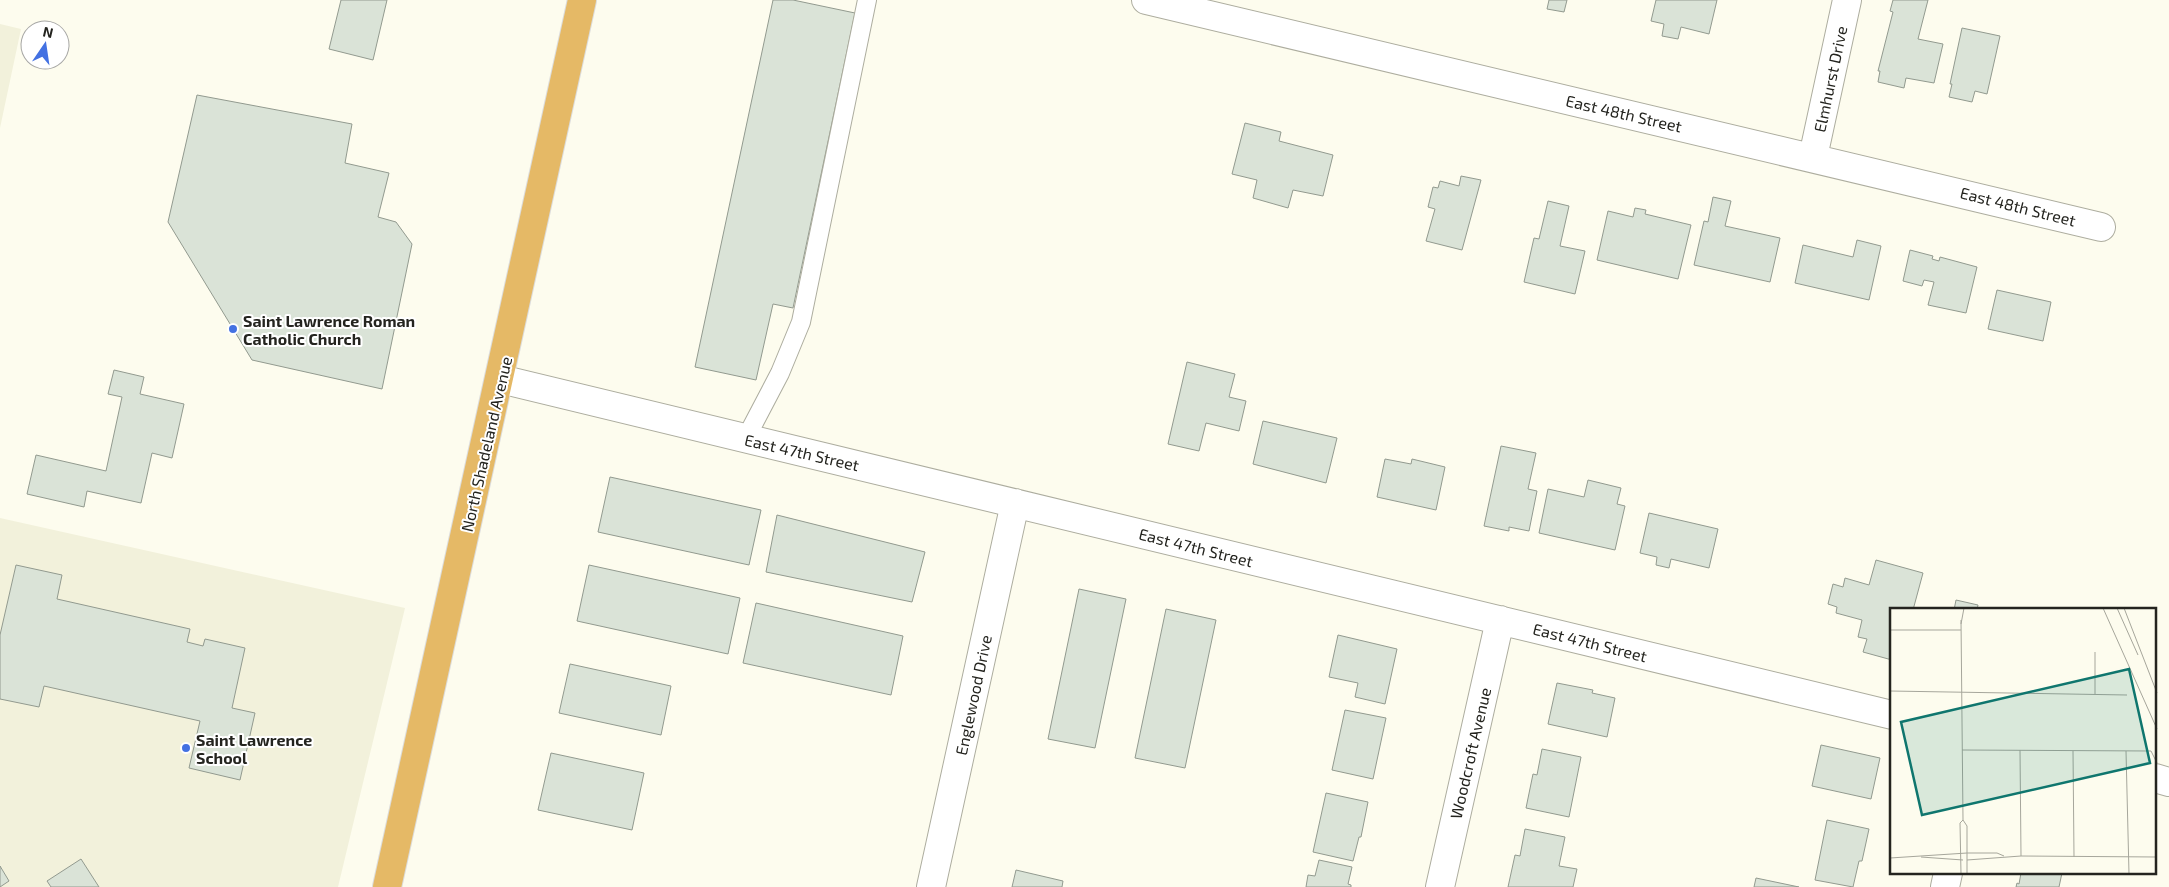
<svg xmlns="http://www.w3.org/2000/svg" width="2169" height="887" font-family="'Exo 2',sans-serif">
	<rect width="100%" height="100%" fill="#fdfcee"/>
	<path fill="#f2f1db" d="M 0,24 L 21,29 L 0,128 Z
		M 0,518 L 405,608 L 338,887 L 0,887 Z"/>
	<path fill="#dae3d7" stroke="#929a8f" d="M 341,0 L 387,0 L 373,60 L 329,49 Z
		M 773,0 L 793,0 L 855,13 L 793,308 L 773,304 L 756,380 L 695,367 Z
		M 1549,0 L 1567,0 L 1564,12 L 1547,9 Z
		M 1656,0 L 1717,0 L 1709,34 L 1681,27 L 1678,39 L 1662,36 L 1664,24 L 1651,21 Z
		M 1893,0 L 1928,0 L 1918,39 L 1943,44 L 1934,83 L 1906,78 L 1904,88 L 1878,82 L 1880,71 L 1878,71 L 1893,12 L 1890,11 Z
		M 1962,28 L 2000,36 L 1987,94 L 1975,91 L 1972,102 L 1949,97 L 1952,84 L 1950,84 Z
		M 197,95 L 352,124 L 345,163 L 389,173 L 378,217 L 396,222 L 412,244 L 382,389 L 252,360 L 168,222 Z
		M 1245,123 L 1281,132 L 1279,141 L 1333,155 L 1323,196 L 1293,190 L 1288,208 L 1253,198 L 1257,180 L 1232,174 Z
		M 1461,176 L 1481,180 L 1462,250 L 1426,241 L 1435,209 L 1428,207 L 1433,187 L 1438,188 L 1440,181 L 1459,186 Z
		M 1713,197 L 1731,201 L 1725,226 L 1780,238 L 1770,282 L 1694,265 L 1704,221 L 1708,222 Z
		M 1548,201 L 1569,206 L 1560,246 L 1585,251 L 1575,294 L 1524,282 L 1534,238 L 1539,239 Z
		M 1635,208 L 1646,210 L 1645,214 L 1691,225 L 1678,279 L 1597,260 L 1608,211 L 1633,217 Z
		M 1857,240 L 1881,246 L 1869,300 L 1795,283 L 1803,245 L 1853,257 Z
		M 1910,250 L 1933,256 L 1932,259 L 1939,261 L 1940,257 L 1977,267 L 1966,313 L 1928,305 L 1934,282 L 1924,280 L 1922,286 L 1903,281 Z
		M 1997,290 L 2051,302 L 2043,341 L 1988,329 Z
		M 1187,362 L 1235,374 L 1229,397 L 1246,401 L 1239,431 L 1206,423 L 1199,451 L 1168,444 Z
		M 114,370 L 144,377 L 140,394 L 184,404 L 172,458 L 152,453 L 141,503 L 87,491 L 84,507 L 27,494 L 36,455 L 106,471 L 122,397 L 108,394 Z
		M 1263,421 L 1337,438 L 1326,483 L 1253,464 Z
		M 1501,446 L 1536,453 L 1528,489 L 1537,491 L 1529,531 L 1509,527 L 1509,531 L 1484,526 Z
		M 1385,459 L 1411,464 L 1412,459 L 1445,467 L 1436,510 L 1377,497 Z
		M 610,477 L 761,510 L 749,565 L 598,532 Z
		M 1588,480 L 1621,488 L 1617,504 L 1625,506 L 1615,550 L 1539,533 L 1548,489 L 1584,497 Z
		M 1649,513 L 1718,529 L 1709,568 L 1671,559 L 1669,568 L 1656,565 L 1657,557 L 1640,553 Z
		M 777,515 L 925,552 L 912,602 L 766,572 Z
		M 1876,560 L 1923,573 L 1913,610 L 1892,610 L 1892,660 L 1863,652 L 1867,639 L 1858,637 L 1862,620 L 1836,613 L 1837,607 L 1828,604 L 1833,584 L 1843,587 L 1845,578 L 1869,585 Z
		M 16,565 L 62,575 L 57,599 L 190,629 L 187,642 L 203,646 L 205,639 L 245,648 L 232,708 L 255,713 L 240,780 L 189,768 L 200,721 L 44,686 L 39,707 L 0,699 L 0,635 Z
		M 589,565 L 740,598 L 728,654 L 577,621 Z
		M 1079,589 L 1126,599 L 1095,748 L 1048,739 Z
		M 1956,600 L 1978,605 L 1977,610 L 1954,610 Z
		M 756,603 L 903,636 L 891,695 L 743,663 Z
		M 1166,609 L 1216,620 L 1185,768 L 1135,758 Z
		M 1338,635 L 1397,649 L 1385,704 L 1355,697 L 1358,683 L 1329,677 Z
		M 570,664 L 671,686 L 661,735 L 559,713 Z
		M 1557,683 L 1593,690 L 1592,693 L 1615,698 L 1607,737 L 1548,724 Z
		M 1345,710 L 1386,718 L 1373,779 L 1332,770 Z
		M 1821,745 L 1880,758 L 1871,799 L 1812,786 Z
		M 1542,749 L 1581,757 L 1569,817 L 1526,808 L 1533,774 L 1537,775 Z
		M 551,753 L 644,773 L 632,830 L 538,810 Z
		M 1326,793 L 1368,802 L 1361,837 L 1359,837 L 1353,861 L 1313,852 Z
		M 1827,820 L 1869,829 L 1862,861 L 1859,861 L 1853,887 L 1815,880 Z
		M 1525,829 L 1565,837 L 1559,866 L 1577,869 L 1573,887 L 1508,887 L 1515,855 L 1520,856 Z
		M 81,859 L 99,887 L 51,887 L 47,881 Z
		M 1319,860 L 1352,867 L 1348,884 L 1351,885 L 1351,887 L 1306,887 L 1308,875 L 1315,876 Z
		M 0,866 L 9,881 L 0,887 Z
		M 1016,870 L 1063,881 L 1062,887 L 1012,887 Z
		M 2021,873 L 2062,873 L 2059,887 L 2016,887 L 2017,883 L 2019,884 Z
		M 1756,878 L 1799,887 L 1754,887 Z"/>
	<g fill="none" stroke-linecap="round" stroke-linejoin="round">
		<defs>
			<path id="service" d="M 746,438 L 780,373 L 801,322 L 867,0"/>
			<path id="minor" d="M 1146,0 L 2101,227
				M 1813,157 L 1847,0
				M 500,379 L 1892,715
				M 2155,778 L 2169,782
				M 931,887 L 1015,503
				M 1440,887 L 1500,620
				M 1945,887 L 1948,873"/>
			<path id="primary" d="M 387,887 L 582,0"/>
		</defs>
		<use href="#service" stroke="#adad9f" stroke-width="20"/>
		<use href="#minor" stroke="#adad9f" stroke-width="30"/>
		<use href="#primary" stroke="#dcdcdb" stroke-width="30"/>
		<use href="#service" stroke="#fff" stroke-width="18"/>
		<use href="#minor" stroke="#fff" stroke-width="28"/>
		<use href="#primary" stroke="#e5b966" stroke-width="28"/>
	</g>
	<g fill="#4371e2" stroke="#fff" stroke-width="2">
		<circle cx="233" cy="329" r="5"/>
		<circle cx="186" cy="748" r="5"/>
	</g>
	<g text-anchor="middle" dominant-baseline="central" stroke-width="4" stroke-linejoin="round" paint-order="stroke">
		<g font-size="16" fill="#24241f" stroke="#fff">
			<text transform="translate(1830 79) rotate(-78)">Elmhurst Drive</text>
			<text transform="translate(1624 113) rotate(13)">East 48th Street</text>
			<text transform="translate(2018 206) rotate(14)">East 48th Street</text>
			<text transform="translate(486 444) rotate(-77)">North Shadeland Avenue</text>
			<text transform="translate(802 452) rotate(13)">East 47th Street</text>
			<text transform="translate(1196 547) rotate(14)">East 47th Street</text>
			<text transform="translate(1590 642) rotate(14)">East 47th Street</text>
			<text transform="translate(973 695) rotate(-78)">Englewood Drive</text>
			<text transform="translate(1470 753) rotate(-77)">Woodcroft Avenue</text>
		</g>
		<g font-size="16" font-weight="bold" fill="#24241f" stroke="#fff" text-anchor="start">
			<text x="243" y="320">Saint Lawrence Roman<tspan x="243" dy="18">Catholic Church</tspan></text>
			<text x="196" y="739">Saint Lawrence<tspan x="196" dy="18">School</tspan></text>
		</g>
	</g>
	<g transform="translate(1890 608)">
		<rect width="266" height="266" fill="#fdfcee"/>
		<path fill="none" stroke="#a6a69b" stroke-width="1" d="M 213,0 L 267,121M 227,0 L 248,47M 234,0 L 267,85M 71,12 L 73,212 L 77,218 L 77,266M 71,16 L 74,0M 0,22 L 71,22M 205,44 L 205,86M 0,83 L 237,87M 72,142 L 261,143 L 267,155M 130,142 L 131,248M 183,143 L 184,249M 236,143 L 239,266M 77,245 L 107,245 L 114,248M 31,249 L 73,252M 0,250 L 77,245M 77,252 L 131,248 L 267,249M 71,266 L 70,215 L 73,212"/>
		<path fill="#0f766e" fill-opacity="0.15" stroke="#0f766e" stroke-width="2.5" d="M 239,61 L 260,155 L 32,207 L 11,114 Z"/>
		<rect width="266" height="266" fill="none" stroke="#24241f" stroke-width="2.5"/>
	</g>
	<g transform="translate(45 45) rotate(13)"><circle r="24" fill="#ffffff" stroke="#a7a7a5"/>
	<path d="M0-4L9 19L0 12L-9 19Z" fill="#4371e2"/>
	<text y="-8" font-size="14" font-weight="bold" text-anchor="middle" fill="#24241f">N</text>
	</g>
</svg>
